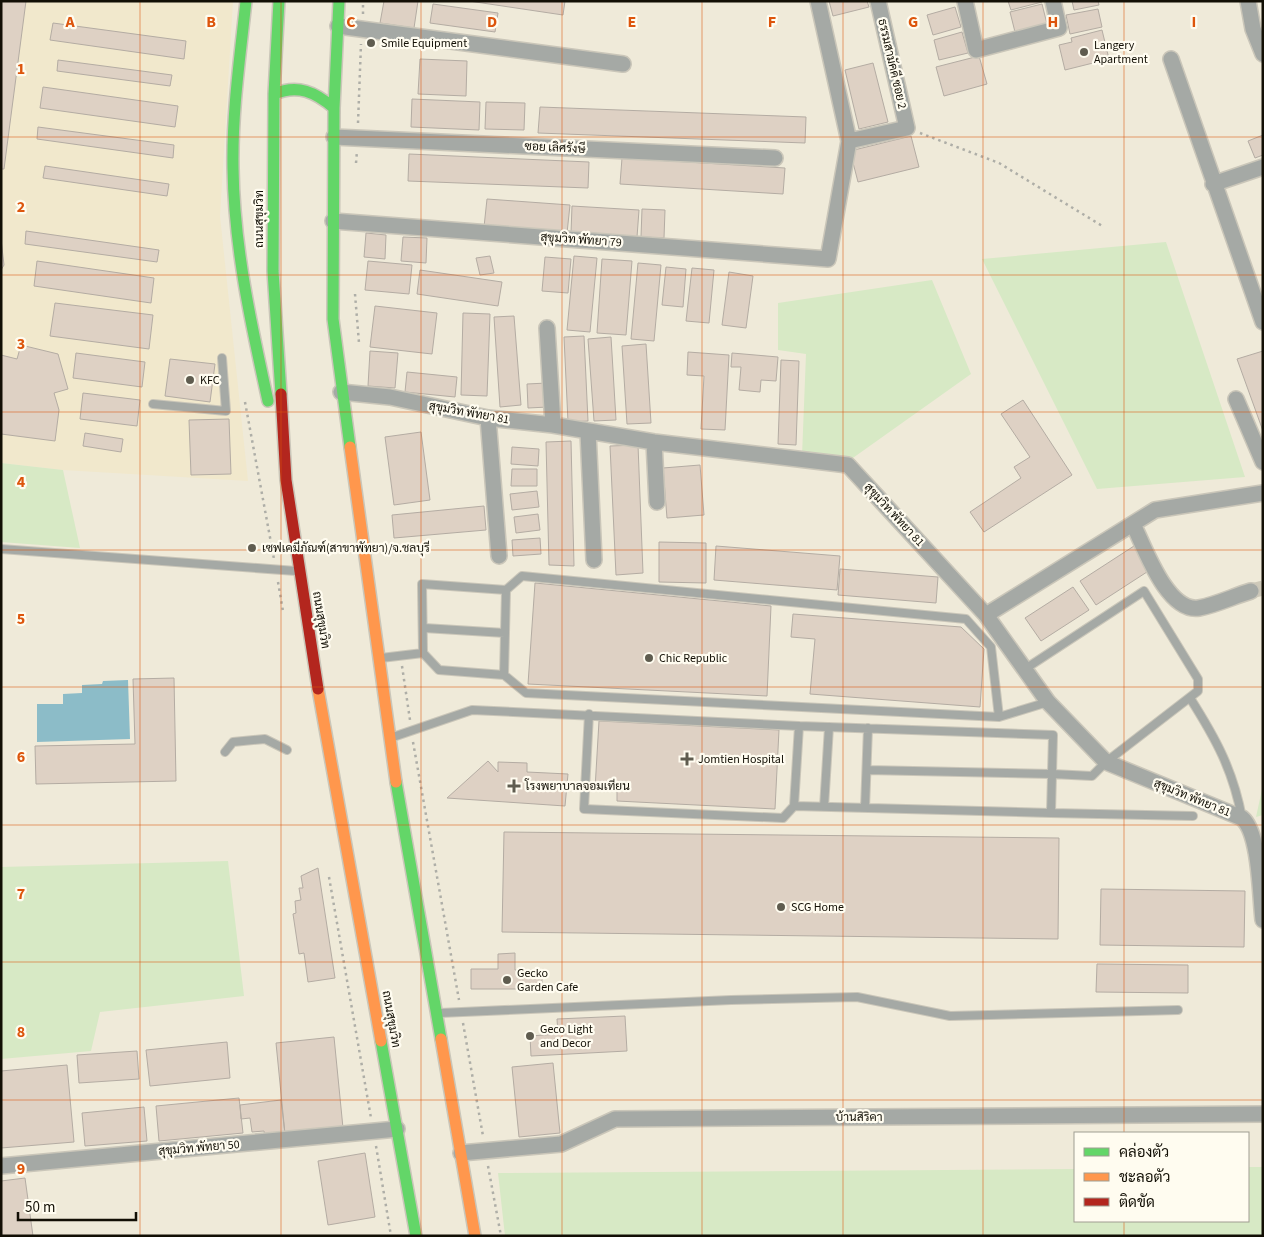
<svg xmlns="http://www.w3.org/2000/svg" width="1264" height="1237" font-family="'Source Sans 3',Sarabun,sans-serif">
	<rect width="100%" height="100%" fill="#efead9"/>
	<path fill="#f1e8cc" d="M 1,1 L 233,1 L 220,216 L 248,481 L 63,470 L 1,463 Z"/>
	<path fill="#d7e9c5" d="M 1166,242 L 1245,477 L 1097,489 L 982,259 Z
		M 932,280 L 971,374 L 850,460 L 802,456 L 806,354 L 778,350 L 778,303 Z
		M 1,463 L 63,470 L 80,548 L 1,542 Z
		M 1263,785 L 1263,815 L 1256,817 Z
		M 228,861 L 244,996 L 100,1012 L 91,1051 L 1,1059 L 1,867 Z
		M 1248,1167 L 1263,1167 L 1263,1236 L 505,1236 L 498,1173 L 1075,1169 L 1075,1221 L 1248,1221 Z"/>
	<path fill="#8cbcc8" d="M 128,680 L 130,739 L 37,742 L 37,704 L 63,704 L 63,694 L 82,693 L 82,685 L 102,684 L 103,681 Z"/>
	<path fill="#ded1c4" stroke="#b4aca3" d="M 1,1 L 26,1 L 4,169 L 1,169 Z
		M 384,1 L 418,1 L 414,28 L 380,23 Z
		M 469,1 L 565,1 L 563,15 Z
		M 829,1 L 867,1 L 869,7 L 833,16 Z
		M 1008,1 L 1042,1 L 1042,2 L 1011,10 Z
		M 1072,1 L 1098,1 L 1099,5 L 1074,10 Z
		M 433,4 L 498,13 L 495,32 L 430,23 Z
		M 1042,4 L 1047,24 L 1015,32 L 1010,12 Z
		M 955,7 L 961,27 L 933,35 L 927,15 Z
		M 1098,9 L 1102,27 L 1070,34 L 1066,15 Z
		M 53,23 L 186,41 L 184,59 L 50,40 Z
		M 1102,30 L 1109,59 L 1065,70 L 1059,45 L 1072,42 L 1071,38 Z
		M 962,32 L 968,53 L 939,60 L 934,40 Z
		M 979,56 L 987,84 L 944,96 L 936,67 Z
		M 420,59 L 467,61 L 466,96 L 418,94 Z
		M 58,60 L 172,75 L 170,86 L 57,71 Z
		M 873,63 L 888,122 L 859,129 L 845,70 Z
		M 43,87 L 178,106 L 175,127 L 40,108 Z
		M 412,99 L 480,102 L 479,130 L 411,127 Z
		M 486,102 L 525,103 L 524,130 L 485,129 Z
		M 540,107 L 806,117 L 805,143 L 538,133 Z
		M 38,127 L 174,145 L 173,158 L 37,139 Z
		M 1263,135 L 1263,155 L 1255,158 L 1248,141 Z
		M 911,136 L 919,167 L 858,182 L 850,151 Z
		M 409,154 L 589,162 L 588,188 L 408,181 Z
		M 622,158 L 785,168 L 783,194 L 620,184 Z
		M 45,166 L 169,184 L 167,196 L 43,178 Z
		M 487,199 L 570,205 L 567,233 L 484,227 Z
		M 572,206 L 639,210 L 637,237 L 571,233 Z
		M 642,209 L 665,210 L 664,238 L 641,237 Z
		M 26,231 L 159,250 L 157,262 L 25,244 Z
		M 366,233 L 386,235 L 385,259 L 364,257 Z
		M 403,237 L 427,238 L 426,263 L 401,261 Z
		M 1,239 L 4,265 L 1,270 Z
		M 490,256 L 494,273 L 480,275 L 476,258 Z
		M 574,256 L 597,258 L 590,332 L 567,330 Z
		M 545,257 L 571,259 L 568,293 L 542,291 Z
		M 602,259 L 632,261 L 626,335 L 597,333 Z
		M 37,261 L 154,278 L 151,303 L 34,286 Z
		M 368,261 L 412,265 L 409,294 L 365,290 Z
		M 638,263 L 661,265 L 654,341 L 631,339 Z
		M 666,267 L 686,269 L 683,307 L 662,305 Z
		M 692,268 L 714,270 L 709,323 L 686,321 Z
		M 420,270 L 502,282 L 498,306 L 417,294 Z
		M 729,272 L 753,276 L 746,328 L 722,325 Z
		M 55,303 L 153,315 L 149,349 L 50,336 Z
		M 375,306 L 437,313 L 432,354 L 370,347 Z
		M 463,313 L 490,314 L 487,396 L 461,395 Z
		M 514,316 L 521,405 L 500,407 L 494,317 Z
		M 584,336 L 588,421 L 568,422 L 564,337 Z
		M 611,337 L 616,420 L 594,421 L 588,339 Z
		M 646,344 L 651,423 L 627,424 L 622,346 Z
		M 21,345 L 58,354 L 68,389 L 54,393 L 59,410 L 55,441 L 1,434 L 1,355 L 17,359 Z
		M 370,351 L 398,353 L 395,388 L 368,386 Z
		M 1263,351 L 1263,431 L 1237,359 Z
		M 688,352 L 729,355 L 725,430 L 701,429 L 704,376 L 687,375 Z
		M 76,353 L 145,362 L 142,387 L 73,378 Z
		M 732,353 L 778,357 L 776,381 L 761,380 L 760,392 L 739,390 L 741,367 L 731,367 Z
		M 170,359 L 215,364 L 210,402 L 165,396 Z
		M 781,360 L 799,361 L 796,445 L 778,444 Z
		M 407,372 L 457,377 L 455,397 L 405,392 Z
		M 547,383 L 548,407 L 528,408 L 527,384 Z
		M 83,393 L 140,400 L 137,426 L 80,419 Z
		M 1023,400 L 1072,475 L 984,532 L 970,512 L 1021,478 L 1014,467 L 1030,457 L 1001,414 Z
		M 229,419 L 231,474 L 191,475 L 189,420 Z
		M 421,432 L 430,500 L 394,505 L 385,437 Z
		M 85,433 L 123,439 L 121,452 L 83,446 Z
		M 571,441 L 574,566 L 549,565 L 546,442 Z
		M 638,445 L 643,573 L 616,575 L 610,446 Z
		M 512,447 L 539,449 L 538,466 L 511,464 Z
		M 700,465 L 704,515 L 667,518 L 663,468 Z
		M 512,469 L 537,469 L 537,486 L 511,486 Z
		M 537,491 L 539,507 L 512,510 L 510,494 Z
		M 484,506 L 486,530 L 394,538 L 392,515 Z
		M 538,514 L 540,530 L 516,533 L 514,517 Z
		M 540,538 L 541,554 L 513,556 L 512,540 Z
		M 659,542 L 706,543 L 706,583 L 659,582 Z
		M 716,546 L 840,556 L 837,590 L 714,580 Z
		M 1134,546 L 1150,570 L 1096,605 L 1080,581 Z
		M 840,569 L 938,577 L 936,603 L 838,595 Z
		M 535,583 L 771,606 L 767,696 L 528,684 Z
		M 1073,587 L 1089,610 L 1041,641 L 1025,618 Z
		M 793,614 L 961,627 L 984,649 L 980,707 L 810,694 L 815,639 L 791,637 Z
		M 174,678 L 176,781 L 36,784 L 35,746 L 135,744 L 133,679 Z
		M 599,721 L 779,730 L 775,809 L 617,801 L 617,790 L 595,789 Z
		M 488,761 L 498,772 L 498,762 L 527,763 L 527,772 L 568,774 L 565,806 L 447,798 Z
		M 504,832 L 1059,838 L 1058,939 L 502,932 Z
		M 318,868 L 335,978 L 308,982 L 304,953 L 299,954 L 293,914 L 296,913 L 295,901 L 301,900 L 299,888 L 303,888 L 301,876 Z
		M 1101,889 L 1245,891 L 1244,947 L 1100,945 Z
		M 515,953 L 515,970 L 542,970 L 542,989 L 471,989 L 471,969 L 498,969 L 498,954 Z
		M 1097,964 L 1188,965 L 1188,993 L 1096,992 Z
		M 625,1016 L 627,1051 L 531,1056 L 530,1036 L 558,1034 L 557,1019 Z
		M 334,1037 L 343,1128 L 285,1134 L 276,1043 Z
		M 227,1042 L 230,1078 L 150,1086 L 146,1050 Z
		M 137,1051 L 139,1079 L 79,1083 L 77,1055 Z
		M 553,1063 L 560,1133 L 519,1137 L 512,1067 Z
		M 67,1065 L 74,1142 L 1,1148 L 1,1071 Z
		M 239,1098 L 243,1133 L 159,1141 L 156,1106 Z
		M 281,1100 L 285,1134 L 265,1136 L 264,1131 L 252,1132 L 250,1118 L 241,1119 L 240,1105 Z
		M 144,1107 L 147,1141 L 85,1146 L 82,1113 Z
		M 365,1153 L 375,1217 L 328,1225 L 318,1161 Z
		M 25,1178 L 33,1236 L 1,1236 L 1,1181 Z"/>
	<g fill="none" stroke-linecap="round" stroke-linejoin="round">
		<path stroke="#cec9b9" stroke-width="15" stroke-dasharray="15 8" stroke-linecap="butt" d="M 1251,591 L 1263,588"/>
		<defs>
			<path id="lane" d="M 153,404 L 226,411 L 222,358
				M 1,549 L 296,571
				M 506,590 L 522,576 L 966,619 L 991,647 L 999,717
				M 424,628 L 505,633
				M 423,653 L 439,670 L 504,675 L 526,693 L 999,717 L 1048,702
				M 381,658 L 423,653 L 422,584 L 506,590 L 504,675
				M 1190,698 C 1216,739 1233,770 1242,818
				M 589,714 L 584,809 L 783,818 L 794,806 L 1051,813 L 1052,774 L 867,770
				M 393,737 L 472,710 L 799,726 L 1053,735 L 1052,774 L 1092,776 L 1106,762 L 1198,691 L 1198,679 L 1144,591 L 1025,669
				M 225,752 L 233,742 L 265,739 L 287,750
				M 794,806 L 799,726
				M 824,807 L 829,727
				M 865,808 L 868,728
				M 1051,813 L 1193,816
				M 440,1013 L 731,1000 L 857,997 L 950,1016 L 1178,1010"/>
			<path id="street" d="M 965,1 L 976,50 L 1059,28 L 1053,1
				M 1248,1 L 1253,29 L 1263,54
				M 338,26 L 623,64
				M 1171,59 L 1263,322
				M 334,137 L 775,158
				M 849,141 L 907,128 L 878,1
				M 1213,184 L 1263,167
				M 333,221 L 828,259 L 849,141 L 818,1
				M 547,328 L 553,425
				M 341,392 L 390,397 L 488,418 L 553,425 L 654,442 L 848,465 L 986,615 L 1048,702 L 1106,762 L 1242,818 C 1260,833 1260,895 1263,920
				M 1236,399 L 1263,462
				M 488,418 L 499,556
				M 588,432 L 594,560
				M 654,442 L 657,502
				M 1133,524 C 1144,546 1167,613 1199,608 C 1216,605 1234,596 1251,591
				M 986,615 L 1155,510 L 1263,493
				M 461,1153 L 561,1144 L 615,1119 L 1263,1114
				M 1,1166 L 397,1129"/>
			<path id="fast" d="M 246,1 C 240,57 232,112 233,168 C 234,247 251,324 268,401
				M 279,1 L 274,94 L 273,271 L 281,394
				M 339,1 L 334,108 L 333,319 L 350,447
				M 274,94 C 298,84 315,92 334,108
				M 396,782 L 441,1039
				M 381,1041 L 416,1236"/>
			<path id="slow" d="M 350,447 L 396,782
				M 318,689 L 381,1041
				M 441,1039 L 475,1236"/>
			<path id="jam" d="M 281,394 L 286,480 L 318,689"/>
		</defs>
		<use href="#lane" stroke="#cac6b9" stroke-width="10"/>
		<use href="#street" stroke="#cac6b9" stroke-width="18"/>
		<use href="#fast" stroke="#cac6b9" stroke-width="14"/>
		<use href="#slow" stroke="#cac6b9" stroke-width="14"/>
		<use href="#jam" stroke="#cac6b9" stroke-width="14"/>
		<path stroke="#aeaea7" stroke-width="2.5" stroke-dasharray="2.5 4" stroke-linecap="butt" d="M 363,14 L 363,1
			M 358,123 L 361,44
			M 920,133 L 999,163 L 1104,227
			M 356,163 L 357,151
			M 355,294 L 359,343
			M 245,402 L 274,559
			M 278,582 L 283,611
			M 402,666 L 410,720
			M 413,742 L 459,1000
			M 329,877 L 371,1118
			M 463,1023 L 483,1136
			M 376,1146 L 391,1236
			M 488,1166 L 501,1236"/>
		<use href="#lane" stroke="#a5a9a5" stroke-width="8"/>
		<use href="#street" stroke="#a5a9a5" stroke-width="15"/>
		<use href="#fast" stroke="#63d668" stroke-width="11"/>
		<use href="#slow" stroke="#ff974d" stroke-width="11"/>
		<use href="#jam" stroke="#b3261e" stroke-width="11"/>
	</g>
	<path fill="none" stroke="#dd550c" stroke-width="1" stroke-opacity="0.55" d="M 140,1 L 140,1236M 281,1 L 281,1236M 421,1 L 421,1236M 562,1 L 562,1236M 702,1 L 702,1236M 843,1 L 843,1236M 983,1 L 983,1236M 1124,1 L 1124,1133M 1,137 L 1263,137M 1,275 L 1263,275M 1,412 L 1263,412M 1,550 L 1263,550M 1,687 L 1263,687M 1,825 L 1263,825M 1,962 L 1263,962M 1,1100 L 1263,1100M 1124,1221 L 1124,1236"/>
	<g fill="#5f5c4f" stroke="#fffcf0" stroke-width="2">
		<circle cx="371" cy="43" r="5"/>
		<circle cx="1084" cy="52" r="5"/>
		<circle cx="190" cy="380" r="5"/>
		<circle cx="252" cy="548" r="5"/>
		<circle cx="649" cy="658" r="5"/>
		<path d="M684.5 751.5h5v5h5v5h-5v5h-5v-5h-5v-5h5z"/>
		<path d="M511.5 778.5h5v5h5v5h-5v5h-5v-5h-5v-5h5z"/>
		<circle cx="781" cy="907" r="5"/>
		<circle cx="507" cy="980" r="5"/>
		<circle cx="530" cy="1036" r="5"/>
	</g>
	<g text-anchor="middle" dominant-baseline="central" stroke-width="4.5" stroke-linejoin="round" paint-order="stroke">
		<g font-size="12" fill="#120f05" stroke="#fffcf0" text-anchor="start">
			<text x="381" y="43">Smile Equipment</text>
			<text x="1094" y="45">Langery<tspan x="1094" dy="14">Apartment</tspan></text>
			<text x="200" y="380">KFC</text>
			<text x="262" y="548">เซฟเคมีภัณฑ์(สาขาพัทยา)/จ.ชลบุรี</text>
			<text x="659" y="658">Chic Republic</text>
			<text x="698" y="759">Jomtien Hospital</text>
			<text x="525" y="786">โรงพยาบาลจอมเทียน</text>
			<text x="791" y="907">SCG Home</text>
			<text x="517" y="973">Gecko<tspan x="517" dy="14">Garden Cafe</tspan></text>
			<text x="540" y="1029">Geco Light<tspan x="540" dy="14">and Decor</tspan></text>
		</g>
		<g font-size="12" fill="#120f05" stroke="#fffcf0">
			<text transform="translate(892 64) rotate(77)">ธรรมสามัคคี ซอย 2</text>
			<text transform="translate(555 148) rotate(3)">ซอย เลิศรังษี</text>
			<text transform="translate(259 219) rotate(-90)">ถนนสุขุมวิท</text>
			<text transform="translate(581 240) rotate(4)">สุขุมวิท พัทยา 79</text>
			<text transform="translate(469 413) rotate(10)">สุขุมวิท พัทยา 81</text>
			<text transform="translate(894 515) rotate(47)">สุขุมวิท พัทยา 81</text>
			<text transform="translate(321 620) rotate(81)">ถนนสุขุมวิท</text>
			<text transform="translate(1192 798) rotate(22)">สุขุมวิท พัทยา 81</text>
			<text transform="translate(391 1019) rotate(80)">ถนนสุขุมวิท</text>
			<text x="859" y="1117">บ้านสิริคา</text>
			<text transform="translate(199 1148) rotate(-5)">สุขุมวิท พัทยา 50</text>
		</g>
	</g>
	<g font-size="16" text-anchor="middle" font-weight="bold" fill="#dd550c" stroke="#fffcf0" stroke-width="4.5" stroke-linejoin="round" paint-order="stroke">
		<text x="70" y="27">A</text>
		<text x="211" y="27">B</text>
		<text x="351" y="27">C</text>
		<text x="492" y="27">D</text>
		<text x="632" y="27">E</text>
		<text x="772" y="27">F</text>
		<text x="913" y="27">G</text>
		<text x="1053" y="27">H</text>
		<text x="1194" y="27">I</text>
		<text x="21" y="74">1</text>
		<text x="21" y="212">2</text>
		<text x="21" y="349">3</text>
		<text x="21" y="487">4</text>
		<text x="21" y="624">5</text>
		<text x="21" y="762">6</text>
		<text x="21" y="899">7</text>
		<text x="21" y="1037">8</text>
		<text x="21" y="1174">9</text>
	</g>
	<rect width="1264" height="1237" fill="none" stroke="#120f05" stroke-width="5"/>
	<rect x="1074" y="1132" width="175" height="90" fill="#fffcf0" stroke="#a09d92"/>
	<rect x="1084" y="1148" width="25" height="8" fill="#63d668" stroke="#a09d92"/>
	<text x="1119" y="1157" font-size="15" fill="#120f05">คล่องตัว</text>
	<rect x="1084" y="1173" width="25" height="8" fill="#ff974d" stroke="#a09d92"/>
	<text x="1119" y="1182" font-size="15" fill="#120f05">ชะลอตัว</text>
	<rect x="1084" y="1198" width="25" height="8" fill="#b3261e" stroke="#a09d92"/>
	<text x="1119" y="1207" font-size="15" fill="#120f05">ติดขัด</text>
	<path d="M18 1212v8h118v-8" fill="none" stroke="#120f05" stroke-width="2.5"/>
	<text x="25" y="1212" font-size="15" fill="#120f05" stroke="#fffcf0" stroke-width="4" paint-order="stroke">50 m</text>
</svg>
